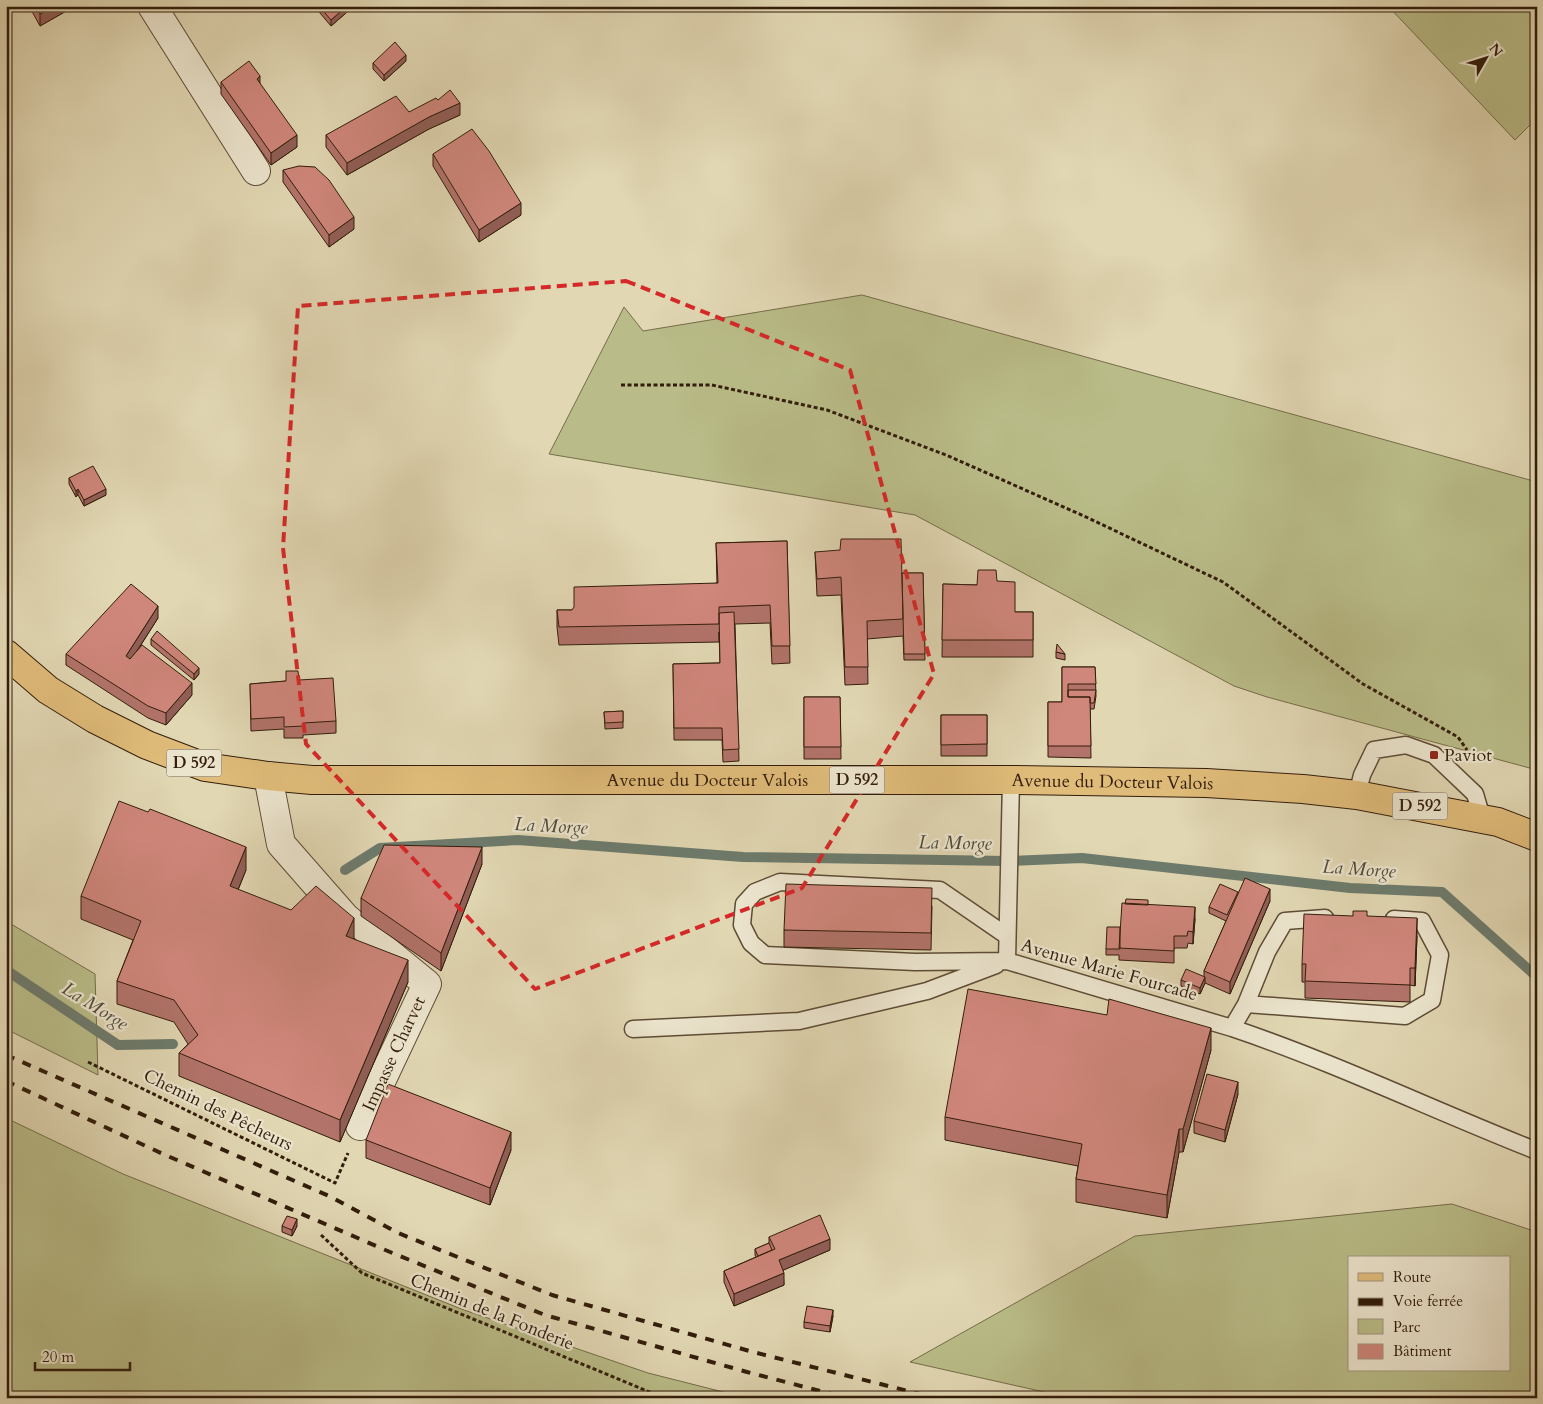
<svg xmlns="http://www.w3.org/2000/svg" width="1543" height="1404" font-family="Cardo,serif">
	<rect width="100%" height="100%" fill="#e1d7b3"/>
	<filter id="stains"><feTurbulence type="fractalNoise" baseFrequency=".004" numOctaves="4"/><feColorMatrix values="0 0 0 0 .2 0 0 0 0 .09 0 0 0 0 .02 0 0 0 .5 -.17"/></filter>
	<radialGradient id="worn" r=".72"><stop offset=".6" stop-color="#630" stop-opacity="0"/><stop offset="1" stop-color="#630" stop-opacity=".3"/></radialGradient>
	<path fill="#b9bc88" stroke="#766c4a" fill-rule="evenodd" d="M 1388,6 L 1537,6 L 1537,118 L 1515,140 Z
		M 862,295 L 1537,482 L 1537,770 L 1267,697 L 1234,686 L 915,515 L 549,454 L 624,307 L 643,331 Z
		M 6,921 L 95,974 L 98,1075 L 6,1029 Z
		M 6,1118 L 123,1174 L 464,1310 L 648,1373 L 747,1398 L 19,1398 L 6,1389 Z
		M 1452,1204 L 1537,1232 L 1537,1398 L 1071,1398 L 910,1362 L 1135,1236 ZM 1349,1258 L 1509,1258 L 1509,1370 L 1349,1370 Z"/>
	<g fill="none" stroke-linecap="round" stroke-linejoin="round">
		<path stroke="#6d7b6d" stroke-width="10" d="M 345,870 L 380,848 L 518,840 L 743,857 L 1008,861 L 1082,858 L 1350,888 L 1442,892 L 1537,977
			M 6,970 L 118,1045 L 173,1044"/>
		<defs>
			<path id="lane" d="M 1011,780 L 1007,961 L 1232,1028 L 1246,1004 L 1267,952 L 1285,921 L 1325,918
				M 1357,795 L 1362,775 L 1374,750 L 1406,745 L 1434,755 L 1475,794 L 1482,818
				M 1007,961 L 915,962 L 765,955 L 751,943 L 742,925 L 744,904 L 755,892 L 780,882 L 940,890 L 1007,936
				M 1246,1004 L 1405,1016 L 1432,1000 L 1440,955 L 1422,921 L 1394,919
				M 1232,1028 C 1336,1063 1435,1111 1537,1151
				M 633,1029 L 799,1021 L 927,991 L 996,965"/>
			<path id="street" d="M 152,6 L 256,171
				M 268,776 L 281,844 L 345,917 L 427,984 L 360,1126"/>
			<g id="primary">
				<path id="s1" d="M 6,654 L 48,690 L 95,719 L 147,745 L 205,767 L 268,776 L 312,780 L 1011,780 L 1206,783 L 1303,789 L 1357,795 L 1498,822 L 1537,837"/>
			</g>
		</defs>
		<use href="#lane" stroke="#5e4c35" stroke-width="19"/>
		<use href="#street" stroke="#5e4c35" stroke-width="30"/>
		<use href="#primary" stroke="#321d0b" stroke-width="30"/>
		<path stroke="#321d0b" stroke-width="3" stroke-dasharray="4 2.5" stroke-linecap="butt" d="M 621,385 L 712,385 L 827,410 L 946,455 L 1084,516 L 1223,582 L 1363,684 L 1458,737 L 1467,750
			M 88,1062 L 335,1183 L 348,1153
			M 321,1235 L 362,1273 L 664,1398"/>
		<use href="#lane" stroke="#ece5ce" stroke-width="16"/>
		<use href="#street" stroke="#ece5ce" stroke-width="28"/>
		<use href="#primary" stroke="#e0bc7a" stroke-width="28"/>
		<path stroke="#321d0b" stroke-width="4" stroke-dasharray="9 9" stroke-linecap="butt" d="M 6,1055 L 329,1196 L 398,1233 L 552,1295 L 753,1352 L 920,1394 L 941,1398
			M 6,1081 L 163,1154 L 390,1252 L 545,1315 L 747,1372 L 847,1398"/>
	</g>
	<path fill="#b2736a" stroke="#321d0b" d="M 29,6 L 75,6 L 40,26 Z
		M 314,6 L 354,6 L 331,26 Z
		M 406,61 L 384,81 L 373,69 L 373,63 Z
		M 221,82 L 260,84 L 297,147 L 271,165 L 221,94 Z
		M 409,112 L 460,115 L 429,129 L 347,175 L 326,147 L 326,135 Z
		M 433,154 L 521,215 L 479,242 L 433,166 Z
		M 283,170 L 354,229 L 329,247 L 283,182 Z
		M 69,478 L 106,495 L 84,506 L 78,495 L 76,497 L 69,484 Z
		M 787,541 L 790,663 L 772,664 L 770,623 L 735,624 L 739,761 L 723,762 L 722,740 L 674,740 L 673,664 L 720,663 L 719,632 L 719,642 L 559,645 L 557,627 L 557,610 L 572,610 L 717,583 L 716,543 Z
		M 815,552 L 902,573 L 923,573 L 925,660 L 904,660 L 903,636 L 867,639 L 868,684 L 845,685 L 841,595 L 817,596 Z
		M 997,581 L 1015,612 L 1033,612 L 1033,657 L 942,657 L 943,584 L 977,585 Z
		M 158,618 L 139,648 L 192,695 L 166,725 L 148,718 L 66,665 L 66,654 Z
		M 151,639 L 199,674 L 194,680 L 151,645 Z
		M 1056,652 L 1065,654 L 1065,660 L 1056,658 Z
		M 1062,667 L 1095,667 L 1096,696 L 1094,709 L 1090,709 L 1091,758 L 1048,757 L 1048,702 L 1062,702 Z
		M 299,680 L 336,721 L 336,733 L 303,735 L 303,738 L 284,738 L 284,729 L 251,731 L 250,684 Z
		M 804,697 L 840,697 L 841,759 L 804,759 Z
		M 623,711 L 623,728 L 605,729 L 604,712 Z
		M 941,715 L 987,715 L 987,756 L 941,756 Z
		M 482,864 L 441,971 L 361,916 L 361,898 Z
		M 246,870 L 238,890 L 354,938 L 408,982 L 340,1142 L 179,1076 L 179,1053 L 188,1044 L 174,1022 L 117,1004 L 117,981 L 133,940 L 81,919 L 81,896 Z
		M 1238,892 L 1270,901 L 1230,994 L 1205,983 L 1200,994 L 1181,986 L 1181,980 L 1204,977 L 1204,971 L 1226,921 L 1209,913 L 1209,907 Z
		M 1148,905 L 1195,919 L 1193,944 L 1188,943 L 1187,948 L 1174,948 L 1174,963 L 1119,960 L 1119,955 L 1106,955 L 1106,949 L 1120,927 Z
		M 932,906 L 931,950 L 784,947 L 784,930 Z
		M 1353,916 L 1367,916 L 1417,936 L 1415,986 L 1410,985 L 1410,1002 L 1305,998 L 1305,982 L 1302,982 L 1302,964 Z
		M 1211,1050 L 1183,1152 L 1179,1152 L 1167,1218 L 1076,1202 L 1076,1179 L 1078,1166 L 945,1140 L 945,1117 Z
		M 1238,1094 L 1225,1142 L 1194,1133 L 1194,1121 Z
		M 366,1140 L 511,1150 L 490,1205 L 366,1158 Z
		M 282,1226 L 297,1226 L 292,1236 L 282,1232 Z
		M 769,1237 L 830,1250 L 783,1270 L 784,1285 L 734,1306 L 724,1282 L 724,1271 L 756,1257 L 755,1255 L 755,1249 L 769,1243 Z
		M 833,1316 L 830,1332 L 804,1328 L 804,1322 Z"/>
	<path fill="#915e56" stroke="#321d0b" d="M 54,6 L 75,6 L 40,26 L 40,14 Z
		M 347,6 L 354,6 L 331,26 L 331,20 Z
		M 406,55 L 406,61 L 384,81 L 384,75 Z
		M 260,76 L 260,87 L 257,79 Z
		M 460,103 L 460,115 L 429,129 L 347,175 L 347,163 L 429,117 Z
		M 297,135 L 297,147 L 271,165 L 271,153 Z
		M 521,203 L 521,215 L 479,242 L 479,230 Z
		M 354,217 L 354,229 L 329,247 L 329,235 Z
		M 78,489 L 78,495 L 76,497 L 76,491 Z
		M 106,489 L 106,495 L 84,506 L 84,500 Z
		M 158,606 L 158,618 L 126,668 L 126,656 Z
		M 199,668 L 199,674 L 194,680 L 194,674 Z
		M 192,683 L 192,695 L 166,725 L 166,713 Z
		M 246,847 L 246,870 L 230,909 L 230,886 Z
		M 482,847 L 482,864 L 441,971 L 441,953 Z
		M 1270,889 L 1270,901 L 1230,994 L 1230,982 Z
		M 1195,907 L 1195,919 L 1193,944 L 1193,932 Z
		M 354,918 L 354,941 L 346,936 Z
		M 1417,918 L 1417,936 L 1415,986 L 1415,968 Z
		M 408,960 L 408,982 L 340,1142 L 340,1120 Z
		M 1205,977 L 1205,983 L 1200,994 L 1200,988 Z
		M 1211,1028 L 1211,1050 L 1183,1152 L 1183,1129 Z
		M 1238,1082 L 1238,1094 L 1225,1142 L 1225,1130 Z
		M 1179,1129 L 1179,1152 L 1167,1218 L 1167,1195 Z
		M 511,1132 L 511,1150 L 490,1205 L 490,1188 Z
		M 297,1219 L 297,1226 L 292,1236 L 292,1230 Z
		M 830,1239 L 830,1250 L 779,1272 L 779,1260 Z
		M 784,1273 L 784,1285 L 734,1306 L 734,1294 Z
		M 833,1310 L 833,1316 L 830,1332 L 830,1326 Z"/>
	<path fill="#cf867b" stroke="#321d0b" d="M 36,6 L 54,6 L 40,14 Z
		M 319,6 L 347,6 L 331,20 Z
		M 395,42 L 406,55 L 384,75 L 373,63 Z
		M 249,61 L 260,76 L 257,79 L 297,135 L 271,153 L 221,82 Z
		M 450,90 L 460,103 L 429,117 L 347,163 L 326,135 L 396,96 L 409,112 L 436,98 L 438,100 Z
		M 472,129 L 489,151 L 521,203 L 479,230 L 433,154 Z
		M 299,166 L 315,167 L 329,180 L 354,217 L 329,235 L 283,170 Z
		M 93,466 L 106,489 L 84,500 L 78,489 L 76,491 L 69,478 Z
		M 841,539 L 901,539 L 903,619 L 867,621 L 868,667 L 845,667 L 841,577 L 817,579 L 815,552 L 840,550 Z
		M 787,541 L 790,646 L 772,646 L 770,605 L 719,607 L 719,624 L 559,627 L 557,610 L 572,610 L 574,607 L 574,587 L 718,583 L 716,543 Z
		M 978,570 L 996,570 L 997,581 L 1015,582 L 1015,612 L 1033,612 L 1033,640 L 942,640 L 943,584 L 977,585 Z
		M 902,573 L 923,573 L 925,654 L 904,654 Z
		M 131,584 L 158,606 L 126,656 L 130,659 L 142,645 L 192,683 L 166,713 L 148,706 L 66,654 Z
		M 734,612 L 739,749 L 723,750 L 722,728 L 674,728 L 673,664 L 720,663 L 719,613 Z
		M 157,631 L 199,668 L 194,674 L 151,639 Z
		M 1057,644 L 1065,654 L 1056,652 Z
		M 1062,667 L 1095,667 L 1096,684 L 1068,684 L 1068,697 L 1090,697 L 1091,746 L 1048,746 L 1048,702 L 1062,702 Z
		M 286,671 L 298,671 L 299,680 L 333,678 L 336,721 L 303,723 L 303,726 L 284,727 L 284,717 L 251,719 L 250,684 L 286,681 Z
		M 1068,690 L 1096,690 L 1094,703 L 1090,703 L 1090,697 L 1068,697 Z
		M 804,697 L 840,697 L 841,747 L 804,747 Z
		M 623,711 L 623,722 L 605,723 L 604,712 Z
		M 941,715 L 987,715 L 987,744 L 941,745 Z
		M 119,801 L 148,812 L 150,809 L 246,847 L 230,886 L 291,910 L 316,886 L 354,918 L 346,936 L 408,960 L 340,1120 L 179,1053 L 198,1035 L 174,1000 L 117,981 L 141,921 L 81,896 Z
		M 384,845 L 482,847 L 441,953 L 361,898 Z
		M 1245,878 L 1270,889 L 1230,982 L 1204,971 Z
		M 786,884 L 932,888 L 931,933 L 784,930 Z
		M 1220,884 L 1238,892 L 1227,915 L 1209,907 Z
		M 1126,899 L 1148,900 L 1148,905 L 1125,904 Z
		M 1122,903 L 1195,907 L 1193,932 L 1188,931 L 1187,936 L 1174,936 L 1174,951 L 1119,948 Z
		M 1353,911 L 1367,911 L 1367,916 L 1417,918 L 1415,968 L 1410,968 L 1410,985 L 1305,981 L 1306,964 L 1302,964 L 1304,914 L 1353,916 Z
		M 1107,927 L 1120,927 L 1120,949 L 1106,949 Z
		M 1186,969 L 1205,977 L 1200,988 L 1181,980 Z
		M 968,989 L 1107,1015 L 1109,999 L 1211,1028 L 1183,1129 L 1179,1129 L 1167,1195 L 1076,1179 L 1082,1144 L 945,1117 Z
		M 1207,1074 L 1238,1082 L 1225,1130 L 1194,1121 Z
		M 388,1084 L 511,1132 L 490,1188 L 366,1140 Z
		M 820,1215 L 830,1239 L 779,1260 L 784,1273 L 734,1294 L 724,1271 L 775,1249 L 769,1237 Z
		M 287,1216 L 297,1219 L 292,1230 L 282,1226 Z
		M 769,1243 L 772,1250 L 758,1256 L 755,1249 Z
		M 807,1306 L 833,1310 L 830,1326 L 804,1322 Z"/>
	<path fill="none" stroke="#d62828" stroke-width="4" stroke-dasharray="10 6" stroke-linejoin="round" d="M 626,281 L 850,370 L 934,674 L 802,888 L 535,989 L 306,744 L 283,548 L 298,306 Z"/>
	<rect fill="#8f2418" stroke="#ece5ce" stroke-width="2" x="1429" y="750" width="10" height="10" rx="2.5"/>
	<g text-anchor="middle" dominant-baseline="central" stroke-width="4.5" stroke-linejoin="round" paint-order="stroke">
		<g fill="#ece5ce" stroke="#6a5946" stroke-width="1">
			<rect x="166.5" y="749.5" width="55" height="27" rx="4"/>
			<rect x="829.5" y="766.5" width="55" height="27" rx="4"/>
			<rect x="1392.5" y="792.5" width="55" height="27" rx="4"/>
		</g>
		<g font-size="16" font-weight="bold" fill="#321d0b">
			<text x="194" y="763">D 592</text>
			<text x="857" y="780">D 592</text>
			<text x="1420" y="806">D 592</text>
		</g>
		<g font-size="18" fill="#321d0b" stroke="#ece5ce" text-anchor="start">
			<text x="1444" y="755">Paviot</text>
		</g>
		<g font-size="18" fill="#321d0b" stroke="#ece5ce">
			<text stroke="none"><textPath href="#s1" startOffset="734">Avenue du Docteur Valois</textPath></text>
			<text stroke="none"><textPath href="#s1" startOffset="1139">Avenue du Docteur Valois</textPath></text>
			<text transform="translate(1109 970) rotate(16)">Avenue Marie Fourcade</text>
			<text transform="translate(394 1054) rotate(-65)">Impasse Charvet</text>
			<text transform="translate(218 1110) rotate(26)">Chemin des Pêcheurs</text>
			<text transform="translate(492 1312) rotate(22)">Chemin de la Fonderie</text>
		</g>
		<g font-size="19" font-style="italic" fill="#4f4c3c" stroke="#ece5ce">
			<text transform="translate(551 826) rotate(3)">La Morge</text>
			<text transform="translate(955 843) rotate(1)">La Morge</text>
			<text transform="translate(1359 869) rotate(4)">La Morge</text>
			<text transform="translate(95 1006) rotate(32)">La Morge</text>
		</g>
	</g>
	<rect width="1543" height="1404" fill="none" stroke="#e1d7b3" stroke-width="25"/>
	<rect x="8" y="8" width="1528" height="1389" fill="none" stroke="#321d0b" stroke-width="2.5"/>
	<rect x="12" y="12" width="1518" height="1379" fill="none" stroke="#321d0b"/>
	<rect x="1348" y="1256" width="162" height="115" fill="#ece5ce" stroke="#a29580"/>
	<rect x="1358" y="1273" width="25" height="8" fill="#e0bc7a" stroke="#a29580"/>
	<text x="1393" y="1282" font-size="15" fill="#321d0b">Route</text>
	<rect x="1358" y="1298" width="25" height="8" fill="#321d0b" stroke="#a29580"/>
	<text x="1393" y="1306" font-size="15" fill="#321d0b">Voie ferrée</text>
	<rect x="1358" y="1319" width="25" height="15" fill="#b9bc88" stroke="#a29580"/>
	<text x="1393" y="1332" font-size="15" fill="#321d0b">Parc</text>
	<rect x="1358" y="1344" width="25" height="15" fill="#cf867b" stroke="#a29580"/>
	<text x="1393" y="1356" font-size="15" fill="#321d0b">Bâtiment</text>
	<g transform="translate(1486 58) rotate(51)" stroke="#ece5ce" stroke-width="4" paint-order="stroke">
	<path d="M0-4L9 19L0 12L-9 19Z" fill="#321d0b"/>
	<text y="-8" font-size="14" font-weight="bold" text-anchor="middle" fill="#321d0b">N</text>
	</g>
	<path d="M35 1362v8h95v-8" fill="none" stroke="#321d0b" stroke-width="2.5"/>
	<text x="42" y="1362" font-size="15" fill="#321d0b" stroke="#ece5ce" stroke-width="4" paint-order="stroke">20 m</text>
	<rect width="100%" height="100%" filter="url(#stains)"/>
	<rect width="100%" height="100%" fill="url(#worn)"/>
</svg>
